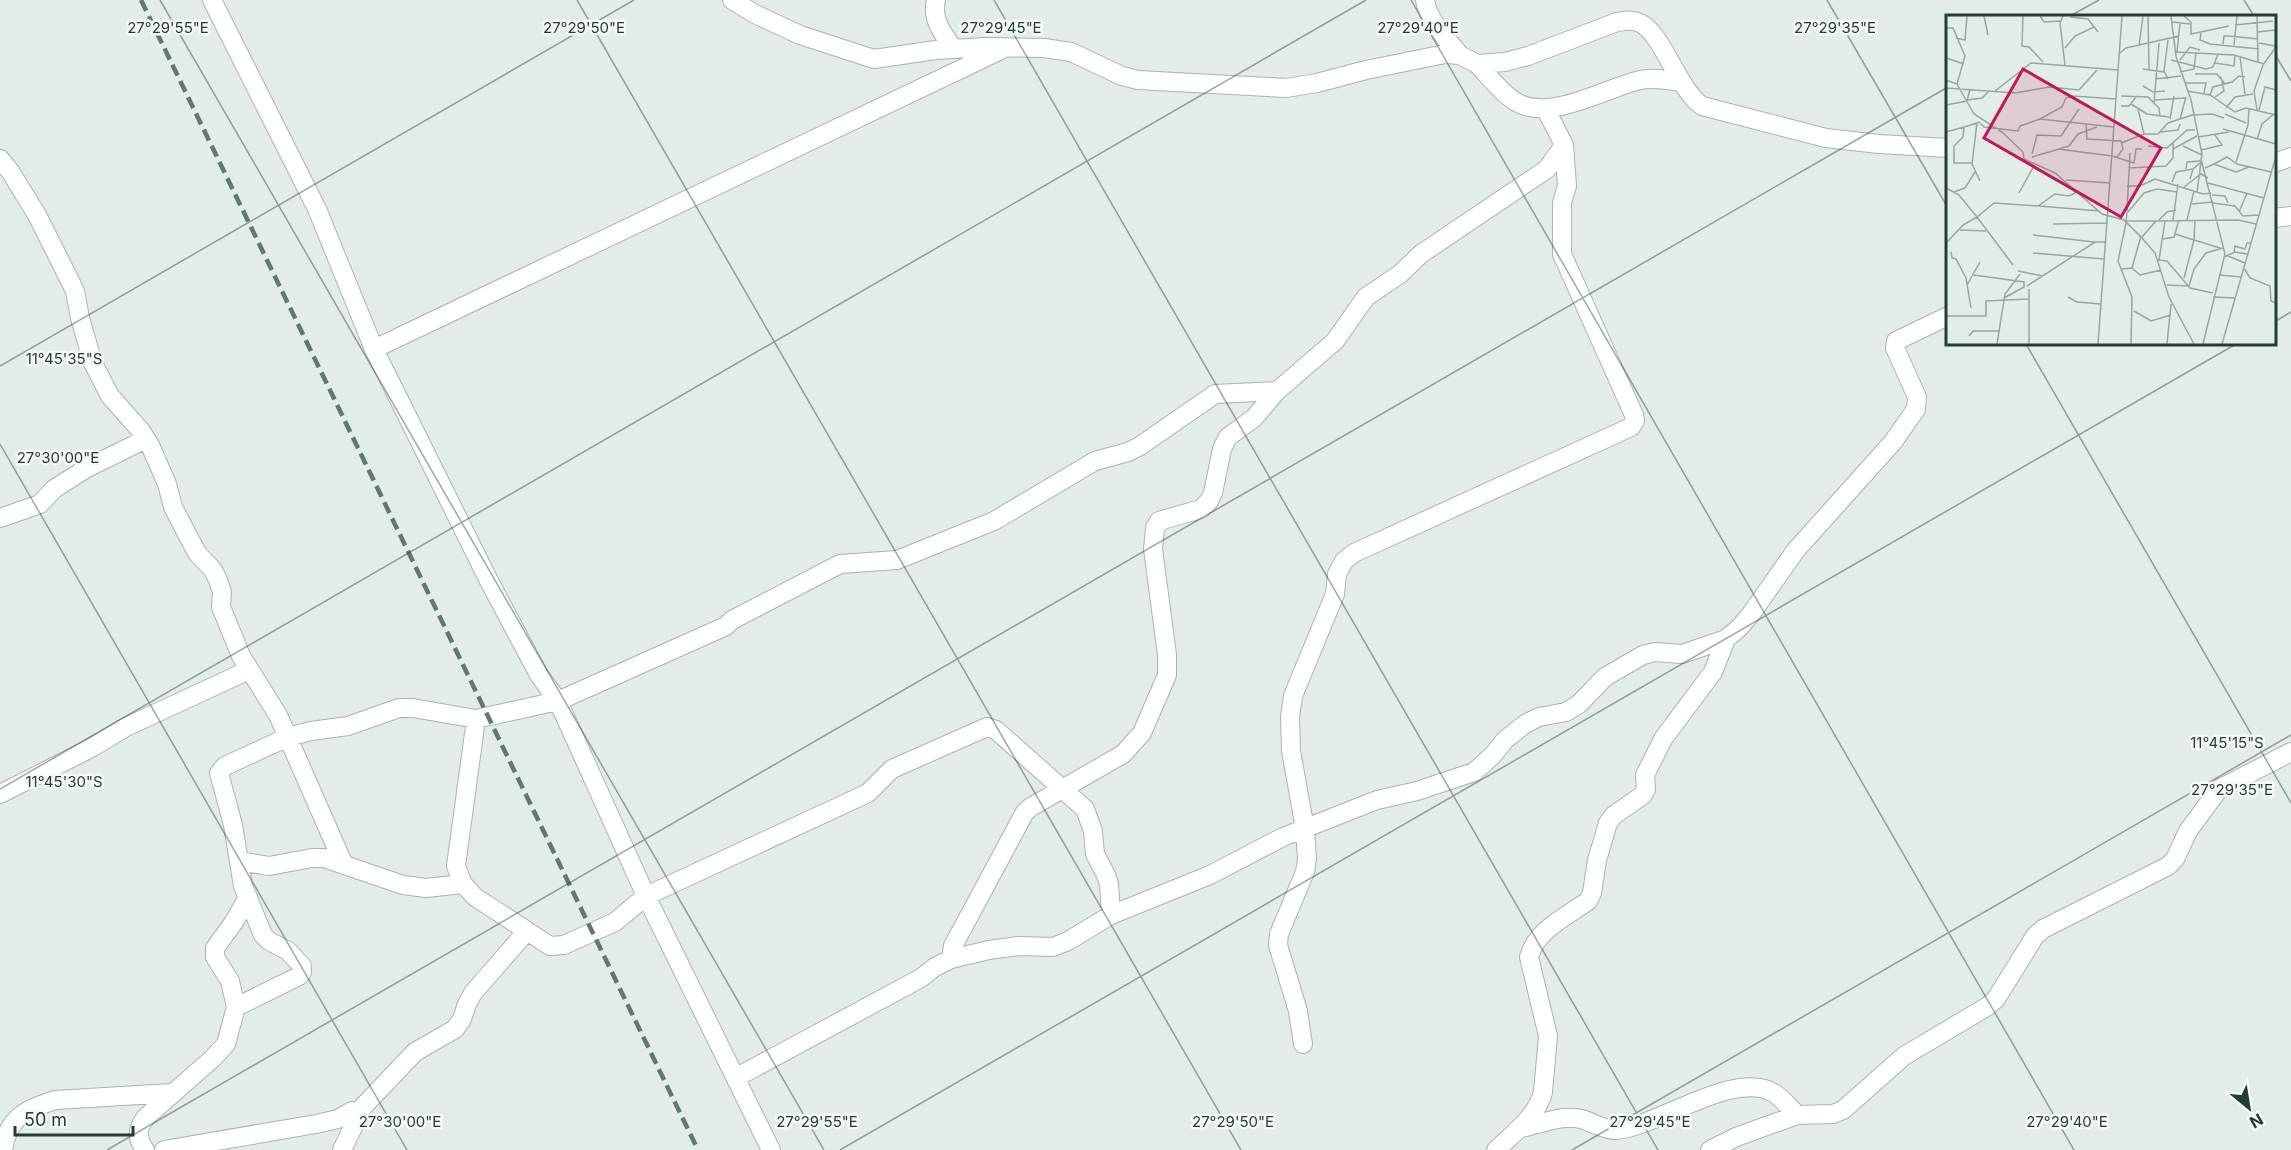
<svg xmlns="http://www.w3.org/2000/svg" width="2291" height="1150" font-family="Inter,sans-serif">
	<rect width="100%" height="100%" fill="#e3ede8"/>
	<g fill="none" stroke-linecap="round" stroke-linejoin="round">
		<defs>
			<path id="minor" d="M 212,0 L 317,209 L 374,349 L 488,579 L 539,675 L 558,701 L 646,896 L 771,1150
				M 732,0 L 755,14 L 800,35 L 874,59 L 936,50 L 985,47 L 1044,48 L 1071,52 L 1122,76 L 1138,80 L 1286,88 L 1317,83 L 1366,70 L 1445,54 L 1460,55 L 1477,64 L 1505,62 L 1528,56 L 1617,22 C 1625,21 1632,19 1640,23 C 1663,34 1677,88 1702,106 L 1826,138 L 1879,144 L 1948,148
				M 936,0 C 931,19 943,34 954,49
				M 1425,0 C 1428,21 1447,39 1460,55
				M 1477,64 C 1489,76 1502,94 1516,102 C 1551,122 1605,88 1640,80 C 1654,77 1667,80 1681,82
				M 0,159 L 10,171 L 37,215 L 75,291 L 80,318 L 93,363 L 110,396 L 141,431 L 150,445 L 167,484 L 173,507 L 197,553 L 213,570 L 218,580 L 222,592 L 221,607 L 241,656 L 278,715 L 344,865
				M 2274,163 L 2291,157
				M 2274,218 L 2291,216
				M 374,349 L 1001,50
				M 0,518 L 40,504 L 54,489 L 87,468 L 146,439
				M 476,719 L 456,866 L 463,884 L 475,897 L 550,946 L 564,945 L 615,922 L 646,896 L 868,793 L 892,769 L 987,727 L 996,730 L 1085,809 L 1093,831 L 1095,854 L 1106,875 L 1109,884 L 1111,915
				M 0,794 L 93,747 L 126,727 L 249,670
				M 239,861 L 269,866 L 312,858 L 324,858 L 403,885 L 426,888 L 463,884
				M 951,959 L 953,946 L 1025,812 L 1031,807 L 1123,754 L 1142,733 L 1167,675 L 1167,655 L 1153,549 L 1155,528 L 1159,521 L 1201,509 L 1209,501 L 1213,493 L 1222,449 L 1228,437 L 1254,418 L 1277,391 L 1335,341 L 1366,297 L 1400,274 L 1421,254 L 1547,169 L 1564,145 L 1545,108
				M 236,1007 L 299,976 L 302,972 L 302,966 L 288,951 L 269,941 L 263,935 L 243,886 L 233,825 L 219,773 L 225,766 L 288,737 L 311,731 L 348,726 L 399,708 L 413,708 L 476,719 L 558,701 L 726,626 L 732,620 L 840,564 L 897,560 L 994,521 L 1095,461 L 1128,452 L 1140,446 L 1215,394 L 1277,391
				M 1303,1044 L 1298,1011 L 1278,945 L 1279,934 L 1305,872 L 1307,859 L 1305,829 L 1291,751 L 1290,717 L 1293,696 L 1335,594 L 1337,574 L 1344,561 L 1354,553 L 1631,427 L 1635,421 L 1634,415 L 1562,254 L 1562,203 L 1567,186 L 1564,145
				M 737,1077 L 921,978 L 935,967 L 951,959 L 989,950 L 1018,946 L 1053,947 L 1068,941 L 1111,915 L 1210,875 L 1283,837 L 1377,800 L 1417,791 L 1474,772 L 1492,756 L 1505,740 L 1525,724 L 1539,717 L 1566,712 L 1579,704 L 1605,677 L 1643,655 L 1655,652 L 1682,654 L 1726,639 L 1739,628 L 1751,614 L 1796,550 L 1893,442 L 1916,409 L 1917,397 L 1895,348 L 1896,341 L 1948,316
				M 1518,1129 C 1537,1125 1562,1114 1581,1119 C 1593,1122 1603,1130 1616,1130 C 1657,1127 1734,1069 1774,1093 C 1782,1098 1790,1108 1797,1115
				M 3,1150 C 8,1117 25,1110 55,1100 L 172,1093
				M 145,1150 C 136,1137 137,1129 146,1117 L 212,1059 L 226,1044 L 236,1007 L 230,981 L 215,957 L 215,948 L 234,922 L 248,897
				M 164,1150 L 316,1124 L 338,1119 L 352,1111 L 357,1113
				M 342,1150 L 357,1119 L 357,1113 L 415,1052 L 455,1029 L 462,1019 L 467,1004 L 473,993 L 527,931
				M 1496,1150 C 1514,1133 1537,1116 1543,1092 L 1548,1036 L 1529,957 C 1536,930 1567,916 1588,901 L 1592,893 L 1597,860 L 1608,823 L 1614,815 L 1643,795 L 1646,789 L 1645,775 L 1663,739 L 1713,672 L 1726,639
				M 1710,1150 L 1736,1137 L 1797,1115 L 1833,1114 L 1843,1110 L 1904,1056 L 1988,1006 L 1996,999 L 2035,936 L 2043,929 L 2168,866 L 2175,859 L 2188,831 L 2219,789 L 2291,752"/>
		</defs>
		<use href="#minor" stroke="#a6b5af" stroke-width="20"/>
		<use href="#minor" stroke="#fff" stroke-width="18"/>
		<path stroke="#5e7970" stroke-width="4.5" stroke-dasharray="12 6" stroke-linecap="butt" d="M 141,0 L 698,1150"/>
	</g>
	<path fill="none" stroke="#233e35" stroke-width="1.5" stroke-opacity="0.45" d="M 160,0 L 824,1150M 577,0 L 1241,1150M 994,0 L 1658,1150M 1411,0 L 2074,1150M 1827,0 L 1948,208M 2244,0 L 2254,16M 2070,16 L 2099,0M 2274,53 L 2291,81M 2274,322 L 2291,312M 2026,344 L 2291,803M 0,366 L 634,0M 0,444 L 407,1150M 0,789 L 1366,0M 107,1150 L 1948,87M 840,1150 L 2236,344M 1572,1150 L 2291,735"/>
	<g transform="translate(1946 15)">
		<rect width="330" height="330" fill="#e3ede8"/>
		<path fill="none" stroke="#96a7a0" stroke-width="1.5" d="M 38,1 L 42,20M 77,1 L 76,31 L 83,32 L 97,47M 94,1 L 98,7 L 115,6M 117,1 L 114,8 L 119,50M 202,1 L 203,54M 225,1 L 230,41 L 245,85 L 256,139 L 251,177M 238,1 L 245,7 L 245,19 L 283,11M 311,1 L 312,47M 124,2 L 142,4 L 152,17M 226,7 L 244,9M 289,10 L 327,6M 0,13 L 7,13 L 19,41 L 11,69M 311,17 L 330,15M 255,18 L 254,25 L 264,29 L 313,34M 10,23 L 19,25 L 21,1M 222,25 L 218,56 L 222,64M 313,28 L 329,31 L 330,16M 277,29 L 278,21 L 283,21 L 312,24M 288,30 L 291,1M 193,31 L 197,1M 119,33 L 129,21 L 148,12M 230,37 L 288,40 L 318,49M 231,37 L 234,8M 174,38 L 180,33 L 233,21M 294,42 L 299,79M 0,43 L 18,49M 225,45 L 260,54 L 267,52 L 272,39M 234,45 L 244,32 L 254,35M 269,48 L 288,51 L 289,40M 197,54 L 218,57M 234,57 L 248,54 L 250,37M 249,59 L 271,59 L 279,69M 209,64 L 235,61M 0,65 L 11,69 L 28,99 L 56,117 L 77,137 L 78,144 L 109,158 L 156,199 L 178,205 L 196,223 L 209,238 L 223,282 L 248,329M 239,68 L 260,68 L 258,78M 197,71 L 207,77 L 219,76M 0,73 L 69,78 L 103,72 L 133,75 L 151,55M 49,76 L 85,48 L 172,55M 241,76 L 264,80 L 289,97 L 300,93 L 330,100M 264,80 L 267,72 L 286,67 L 293,61 L 299,62M 175,81 L 202,82 L 213,93 L 214,101M 269,82 L 278,76 L 275,62M 21,85 L 36,83 L 42,77M 209,85 L 239,83M 208,88 L 213,28M 185,89 L 201,99 L 223,102M 0,90 L 21,86 L 24,74M 175,91 L 183,91 L 190,82M 280,93 L 289,82 L 307,79M 192,94 L 198,119M 311,95 L 308,76 L 317,50 L 330,32M 313,95 L 319,72 L 330,75M 279,99 L 300,108M 94,104 L 116,92 L 120,83 L 127,81 L 170,84M 224,104 L 228,81M 234,104 L 240,82M 31,108 L 26,149 L 34,166M 34,108 L 38,112 L 72,116 L 74,111 L 94,104 L 168,112M 140,109 L 141,124 L 175,126 L 177,134 L 171,142M 277,114 L 330,129M 0,117 L 18,112M 214,117 L 232,115 L 234,109M 252,122 L 283,117M 311,124 L 316,109 L 328,99M 175,128 L 198,119 L 212,119 L 222,108 L 246,100 L 266,99 L 278,103M 202,131 L 221,133 L 241,115 L 249,115M 237,131 L 256,140M 112,134 L 166,141 L 188,148 L 190,134 L 196,134M 227,134 L 251,121M 255,135 L 276,130 L 269,120M 86,139 L 91,120 L 115,121 L 133,94M 86,142 L 123,131 L 132,119 L 151,112M 255,144 L 279,239 L 257,329M 290,147 L 302,110 L 303,93M 26,148 L 8,148 L 8,131 L 17,122 L 18,112 L 34,107M 268,149 L 281,142 L 291,149 L 325,157M 183,153 L 220,151 L 227,143 L 227,128M 259,153 L 268,149 L 290,157 L 303,152M 240,154 L 241,147 L 254,146M 209,164 L 257,179 L 265,178M 244,164 L 247,154 L 254,148M 120,165 L 164,168M 226,167 L 230,157 L 247,154M 262,168 L 318,183M 181,171 L 194,171 L 209,164M 238,172 L 255,159 L 262,163M 0,173 L 13,180 L 31,202 L 48,188 L 92,191 L 109,179 L 123,181 L 131,177M 8,177 L 19,173 L 29,157M 73,178 L 89,149M 266,180 L 279,181 L 282,188M 267,188 L 289,191 L 297,201 L 313,200M 246,189 L 267,187M 93,191 L 154,196M 181,196 L 184,138M 293,197 L 301,178M 213,205 L 221,197 L 230,195M 227,205 L 232,169M 241,205 L 248,176M 249,205 L 248,225 L 274,233M 210,206 L 180,206 L 181,198 L 198,178 L 211,174 L 231,177M 180,208 L 172,246 L 186,282 L 185,329M 107,209 L 161,208M 14,215 L 40,216M 229,219 L 248,225 L 238,263M 87,220 L 148,227M 196,222 L 210,206 L 292,205 L 310,209M 217,224 L 228,222 L 233,205M 1,227 L 17,210 L 31,202 L 67,250M 5,237 L 6,243 L 10,244 L 20,263 L 25,293M 288,237 L 289,231 L 299,234 L 301,228 L 305,228M 87,238 L 158,244M 282,241 L 299,248M 278,242 L 289,237 L 301,239M 212,245 L 221,246 L 244,273 L 267,278M 213,245 L 219,206M 186,253 L 194,260 L 215,255M 298,253 L 304,263 L 324,271 L 325,286 L 330,288M 176,254 L 186,253 L 195,221M 72,256 L 97,261M 28,260 L 78,267 L 78,272 L 58,283M 273,260 L 295,262M 21,270 L 34,247M 221,270 L 243,271 L 248,254 L 260,238 L 277,233M 81,271 L 149,227 L 160,227M 83,274 L 83,329M 122,282 L 131,287 L 155,289M 267,282 L 289,283M 188,296 L 205,306 L 225,300M 0,301 L 40,301 L 40,286 L 82,284M 23,321 L 27,316 L 54,316M 51,329 L 59,279 L 74,259M 152,329 L 176,1M 221,329 L 225,289M 276,329 L 330,141"/>
		<path fill="#c2185b" fill-opacity="0.15" stroke="#c2185b" stroke-width="3" d="M 77,54 L 215,133 L 175,202 L 38,123 Z"/>
		<rect width="330" height="330" fill="none" stroke="#233e35" stroke-width="3"/>
	</g>
	<g font-size="15" text-anchor="middle" fill="#233e35" stroke="#f4f9f6" stroke-width="5" stroke-linejoin="round" paint-order="stroke">
		<text x="1001" y="33">27°29'45"E</text>
		<text x="1418" y="33">27°29'40"E</text>
		<text x="168" y="33">27°29'55"E</text>
		<text x="584" y="33">27°29'50"E</text>
		<text x="1835" y="33">27°29'35"E</text>
		<text x="64" y="364">11°45'35"S</text>
		<text x="58" y="463">27°30'00"E</text>
		<text x="2227" y="748">11°45'15"S</text>
		<text x="64" y="787">11°45'30"S</text>
		<text x="2232" y="795">27°29'35"E</text>
		<text x="400" y="1127">27°30'00"E</text>
		<text x="817" y="1127">27°29'55"E</text>
		<text x="1233" y="1127">27°29'50"E</text>
		<text x="1650" y="1127">27°29'45"E</text>
		<text x="2067" y="1127">27°29'40"E</text>
	</g>
	<g transform="translate(2249 1108) rotate(150)" stroke="#f4f9f6" stroke-width="4.5" paint-order="stroke">
	<path d="M0-4.5L10 22L0 15L-10 22Z" fill="#233e35"/>
	<text y="-9" font-size="16" font-weight="bold" text-anchor="middle" fill="#233e35">N</text>
	</g>
	<path d="M15 1126v9h118v-9" fill="none" stroke="#233e35" stroke-width="3"/>
	<text x="24" y="1126" font-size="18" fill="#233e35" stroke="#f4f9f6" stroke-width="4.5" paint-order="stroke">50 m</text>
</svg>
